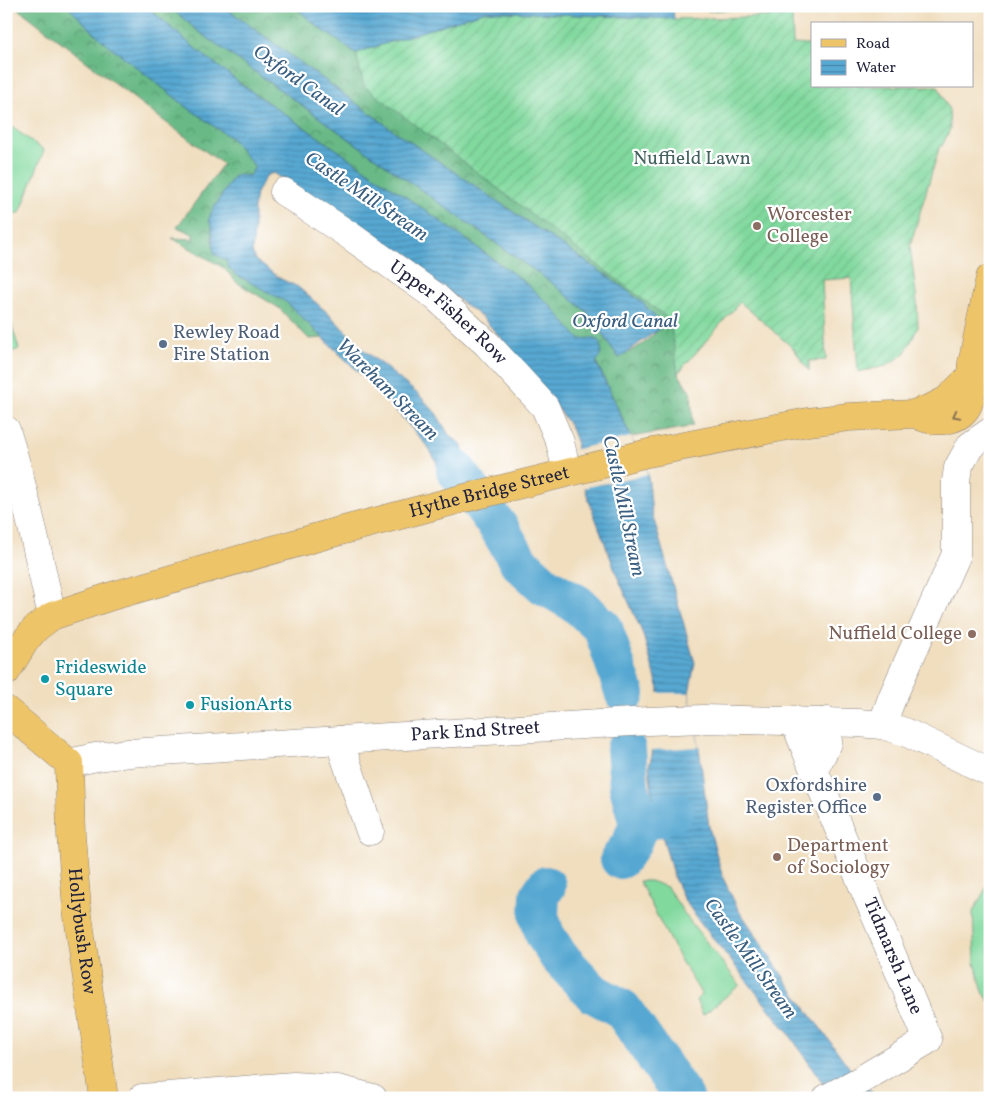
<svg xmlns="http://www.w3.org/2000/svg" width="996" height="1104" font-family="Vollkorn,serif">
	<defs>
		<pattern id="forest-crowns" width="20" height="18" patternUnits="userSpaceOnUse" patternTransform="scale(1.25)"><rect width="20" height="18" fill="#68b985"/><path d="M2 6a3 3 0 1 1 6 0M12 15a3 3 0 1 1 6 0" fill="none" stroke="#55966e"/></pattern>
		<pattern id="garden-furrows" width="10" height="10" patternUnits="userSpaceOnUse" patternTransform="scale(1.25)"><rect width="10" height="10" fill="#81d99e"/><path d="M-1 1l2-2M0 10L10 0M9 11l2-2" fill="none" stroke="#6fba89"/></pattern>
		<pattern id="water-rules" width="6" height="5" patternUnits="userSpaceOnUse" patternTransform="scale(1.25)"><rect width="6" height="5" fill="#57a8d2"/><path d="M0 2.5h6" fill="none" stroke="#4888ac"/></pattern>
	</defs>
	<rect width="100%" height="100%" fill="#fff"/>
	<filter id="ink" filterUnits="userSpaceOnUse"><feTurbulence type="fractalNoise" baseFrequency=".02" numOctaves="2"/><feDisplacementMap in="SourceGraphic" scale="10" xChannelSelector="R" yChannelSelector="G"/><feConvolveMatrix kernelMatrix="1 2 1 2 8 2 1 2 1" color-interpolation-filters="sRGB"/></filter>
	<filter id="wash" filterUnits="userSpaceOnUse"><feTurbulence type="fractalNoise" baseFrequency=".0096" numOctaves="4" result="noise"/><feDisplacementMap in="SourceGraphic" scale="20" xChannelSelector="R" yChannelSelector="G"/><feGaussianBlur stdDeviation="1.12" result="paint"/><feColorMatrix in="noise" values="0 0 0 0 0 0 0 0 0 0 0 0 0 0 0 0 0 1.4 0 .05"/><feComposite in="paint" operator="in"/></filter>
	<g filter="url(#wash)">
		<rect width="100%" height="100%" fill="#f0debf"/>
		<path fill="#81d99e" stroke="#527e6c" d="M 6,123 L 44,150 L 20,213 L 6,213 Z
			M 6,306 L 19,349 L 6,354 Z
			M 639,881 L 650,881 L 667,887 L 686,916 L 740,985 L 703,1015 L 696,1000 L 702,995 L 678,956 Z
			M 990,881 L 990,1002 L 983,992 L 975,963 L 973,912 Z"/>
		<path fill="url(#forest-crowns)" stroke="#456e60" d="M 15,6 L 67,6 L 102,40 L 187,107 L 232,139 L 255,167 L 249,176 L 237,175 L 233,177 L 211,213 L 209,220 L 212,228 L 212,241 L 226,260 L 228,267 L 286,302 L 324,338 L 309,339 L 279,308 L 236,282 L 224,268 L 172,238 L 193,239 L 193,234 L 177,227 L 223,164 L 149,110 Z
			M 146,6 L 169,6 L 198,31 L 276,87 L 552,283 L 587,312 L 619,358 L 643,344 L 663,326 L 642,302 L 613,280 L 394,131 L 223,6 L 294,6 L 317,26 L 356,53 L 364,85 L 711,335 L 678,373 L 691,393 L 693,425 L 684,428 L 631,437 L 596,361 L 592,338 L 579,340 L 522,280 L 425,210 L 245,87 L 196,49 Z"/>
		<path fill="url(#garden-furrows)" stroke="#527e6c" d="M 708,6 L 756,6 L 756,8 L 708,11 Z
			M 486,11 L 674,19 L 784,16 L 792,12 L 793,44 L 812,45 L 812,86 L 938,86 L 949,110 L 950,129 L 942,146 L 940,145 L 910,246 L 917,302 L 918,327 L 912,340 L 904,354 L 886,366 L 858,372 L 851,278 L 822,280 L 826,360 L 809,361 L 809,371 L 794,349 L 740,302 L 678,373 L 670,320 L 364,86 L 356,53 Z"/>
		<path fill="url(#water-rules)" stroke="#3c6586" d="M 67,6 L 146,6 L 196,49 L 245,87 L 425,210 L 522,280 L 551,306 L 579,339 L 592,338 L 599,341 C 602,350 603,354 596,362 L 648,474 L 652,513 L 695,663 L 689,693 L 699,747 L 709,827 L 723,878 L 737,907 L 789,985 L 859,1081 L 879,1098 L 833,1098 L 789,1034 L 697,918 L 684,899 L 674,878 L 653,803 L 649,766 L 652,755 L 659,689 L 642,632 L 618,578 L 589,501 L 574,453 L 577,444 L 571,428 L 559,410 L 513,352 L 483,318 L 437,284 L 274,173 L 267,175 L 256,193 L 254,207 L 254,229 L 252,252 L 255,260 L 281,279 L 298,287 L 329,314 L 364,350 L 419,395 L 436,413 L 449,435 L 462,445 C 465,470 487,491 502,511 L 470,519 L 440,476 L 436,461 L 428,447 L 386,399 L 286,302 L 235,274 L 228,267 L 226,260 L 214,254 L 212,228 L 209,220 L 211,213 L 233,177 L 237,175 L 249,176 L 255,167 L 232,139 L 187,107 L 102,40 Z
			M 169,6 L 223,6 L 394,131 L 613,280 L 642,302 L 663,326 L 619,358 L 587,312 L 552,283 L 276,87 L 198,31 Z
			M 294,6 L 673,6 L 674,19 L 486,11 L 356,53 L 317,26 Z"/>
		<path fill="#f0debf" d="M 631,437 L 648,474 L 583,488 L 571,453 L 572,450 Z
			M 473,472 L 502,511 L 470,519 L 443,480 Z
			M 656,693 L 689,693 L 699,747 L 652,750 L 650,753 Z"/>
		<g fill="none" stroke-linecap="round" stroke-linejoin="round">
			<path stroke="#57a8d2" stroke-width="40" d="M 456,470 L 499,528 L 519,562 L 544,585 L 577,604 L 603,628 L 625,694
				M 626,749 L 629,787 L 639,824
				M 620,859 L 631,844 L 639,824 L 674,811
				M 546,886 L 540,895 L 539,916 L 545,935 L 559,957 L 593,993 L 622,1009 L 684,1098"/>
		</g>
	</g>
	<g filter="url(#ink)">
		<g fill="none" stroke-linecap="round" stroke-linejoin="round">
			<defs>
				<g id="minor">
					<path id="s1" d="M 284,192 L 349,235 L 436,297 L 487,344 L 545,407 L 560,442 L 567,472"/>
					<path d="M 6,430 C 25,491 38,553 52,616"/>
					<path id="s2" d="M 794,720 L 814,770 L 928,1040 L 859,1081 L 827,1098"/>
					<path d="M 882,725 L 892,698 L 956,554 L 956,481 L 958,468 L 970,446 L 990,432"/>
					<path d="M 339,740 L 370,831"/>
					<path id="s3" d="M 69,763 L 96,757 L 129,753 L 648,721 L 704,719 L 858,723 L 882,725 L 905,732 L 990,772"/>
					<path d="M 814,770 L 828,743 L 827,721"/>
					<path d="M 142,1098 L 294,1086 L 338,1089 L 373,1098"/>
				</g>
				<g id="major">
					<path d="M 922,417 C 940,424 965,421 970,399 C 973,388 970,375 972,363 L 990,278"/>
					<path id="s4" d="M 6,672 L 25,641 L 36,628 L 52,616 L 112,596 L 325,535 L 457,500 L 648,453 L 808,422 L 849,417 L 913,414 L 931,408 L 947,400 L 970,377"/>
					<path id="s5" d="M 6,710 L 69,763 L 71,835 L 77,909 L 104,1098"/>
				</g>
			</defs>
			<use href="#minor" stroke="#89807d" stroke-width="29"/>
			<use href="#major" stroke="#89807d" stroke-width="29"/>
			<use href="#minor" stroke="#fff" stroke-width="28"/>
			<use href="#major" stroke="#eec469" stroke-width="28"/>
		</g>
		<defs><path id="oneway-chevron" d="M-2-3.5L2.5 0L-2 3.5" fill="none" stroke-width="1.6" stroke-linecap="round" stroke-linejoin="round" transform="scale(1.25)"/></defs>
		<use stroke="#887352" href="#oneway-chevron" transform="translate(956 415) rotate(153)"/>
	</g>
	<g fill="#8d6e63" stroke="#fff" stroke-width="2">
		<circle cx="757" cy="226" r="5"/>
		<circle cx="972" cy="634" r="5"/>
		<circle cx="777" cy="857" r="5"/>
	</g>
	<g fill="#5c6f8a" stroke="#fff" stroke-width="2">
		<circle cx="163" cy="344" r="5"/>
		<circle cx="877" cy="797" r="5"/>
	</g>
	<g fill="#0f9aa8" stroke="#fff" stroke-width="2">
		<circle cx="45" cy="679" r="5"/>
		<circle cx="190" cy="705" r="5"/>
	</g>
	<g text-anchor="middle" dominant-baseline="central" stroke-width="4.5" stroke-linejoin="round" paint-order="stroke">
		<g font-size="19" fill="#43625e" stroke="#fff">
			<text x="692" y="159">Nuffield Lawn</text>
		</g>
		<g font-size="19" fill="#785e54" stroke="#fff" text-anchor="start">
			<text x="767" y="215">Worcester<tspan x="767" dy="22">College</tspan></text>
			<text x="962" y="634" text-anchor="end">Nuffield College</text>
			<text x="787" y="846">Department<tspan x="787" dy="22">of Sociology</tspan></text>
		</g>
		<g font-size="19" fill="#22223b" stroke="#fff">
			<text stroke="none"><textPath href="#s1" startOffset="204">Upper Fisher Row</textPath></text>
			<text stroke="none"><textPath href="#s4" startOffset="528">Hythe Bridge Street</textPath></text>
			<text stroke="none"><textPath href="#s3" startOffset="408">Park End Street</textPath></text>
			<text stroke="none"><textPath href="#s5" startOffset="251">Hollybush Row</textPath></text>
			<text stroke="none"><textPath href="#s2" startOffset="256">Tidmarsh Lane</textPath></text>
		</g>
		<g font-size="19" fill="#4e5e75" stroke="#fff" text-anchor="start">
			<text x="173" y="333">Rewley Road<tspan x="173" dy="22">Fire Station</tspan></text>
			<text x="867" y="786" text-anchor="end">Oxfordshire<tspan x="867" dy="22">Register Office</tspan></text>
		</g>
		<g font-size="19" fill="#0d838f" stroke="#fff" text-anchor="start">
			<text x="55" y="668">Frideswide<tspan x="55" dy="22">Square</tspan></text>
			<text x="200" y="705">FusionArts</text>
		</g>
		<g font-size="20" font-style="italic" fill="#3a5e7f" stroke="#fff">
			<text transform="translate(298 81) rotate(36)">Oxford Canal</text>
			<text transform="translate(366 197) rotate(34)">Castle Mill Stream</text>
			<text x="625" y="322">Oxford Canal</text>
			<text transform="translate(387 390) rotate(45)">Wareham Stream</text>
			<text transform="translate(623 506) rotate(78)">Castle Mill Stream</text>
			<text transform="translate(750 959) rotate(54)">Castle Mill Stream</text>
		</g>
	</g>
	<rect width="996" height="1104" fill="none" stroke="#fff" stroke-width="25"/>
	<rect x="811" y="22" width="162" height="65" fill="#ffffff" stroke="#a7a7b1"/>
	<rect x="821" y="39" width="25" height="8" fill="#eec469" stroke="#a7a7b1"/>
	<text x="856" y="48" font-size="15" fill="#22223b">Road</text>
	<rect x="821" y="60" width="25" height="15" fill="url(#water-rules)" stroke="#a7a7b1"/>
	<text x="856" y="72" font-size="15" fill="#22223b">Water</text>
</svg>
